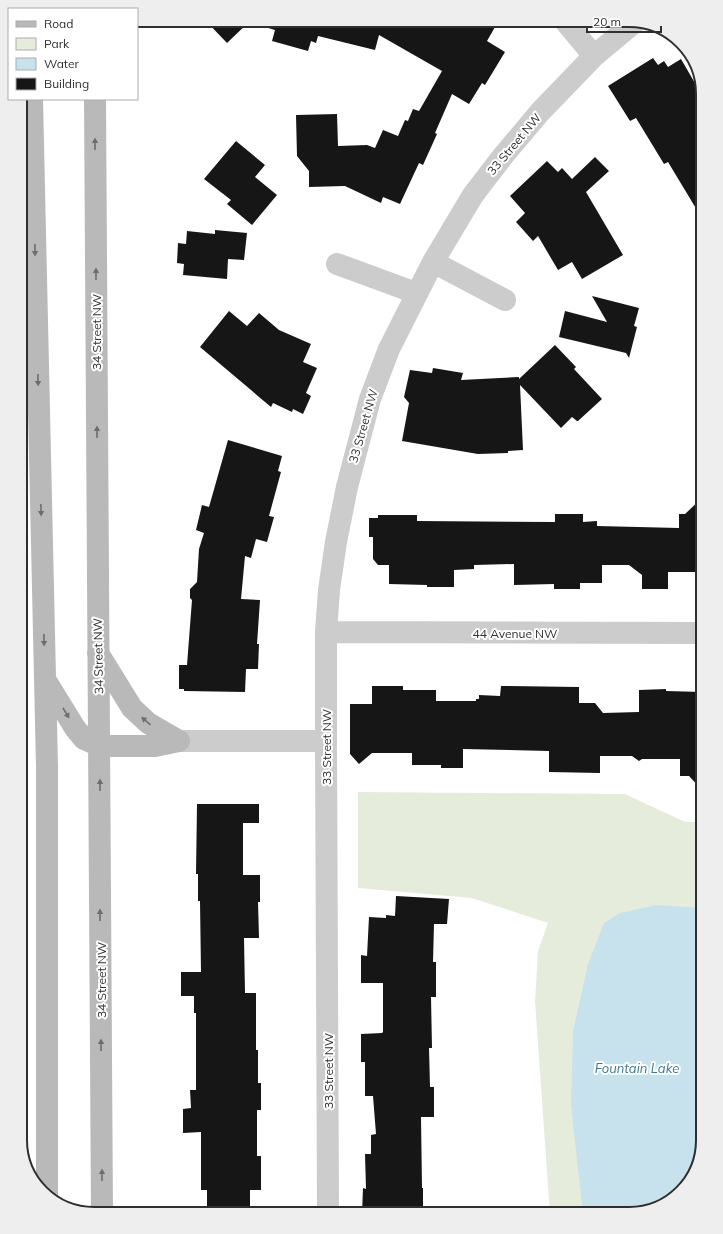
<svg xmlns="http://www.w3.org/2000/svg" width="723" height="1234" font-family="Mulish,sans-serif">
	<rect width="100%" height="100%" fill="#fff"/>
	<path fill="#e6ecdc" d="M 358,792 L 625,794 L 685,822 L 703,822 L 703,1140 L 691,1181 L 662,1206 L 629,1214 L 550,1214 L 535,1001 L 538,951 L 548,923 L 472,898 L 358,888 Z"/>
	<path fill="#c7e2ed" d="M 656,905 L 703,908 L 703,1140 L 691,1181 L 662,1206 L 629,1214 L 583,1214 L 571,1105 L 573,1031 L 588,964 L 604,923 L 620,913 Z"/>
	<path fill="#161616" d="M 205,20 L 251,20 L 227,43 Z
		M 259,20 L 483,20 L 495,27 L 487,41 L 505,52 L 485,85 L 482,83 L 469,104 L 452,94 L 435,133 L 437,134 L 423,165 L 419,163 L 400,204 L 383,197 L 381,203 L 345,186 L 309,187 L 309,171 L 297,156 L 296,115 L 337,114 L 338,146 L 367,145 L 375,148 L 383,130 L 398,136 L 405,120 L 408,121 L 413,109 L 419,111 L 442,71 L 379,35 L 375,50 L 318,36 L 316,43 L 311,41 L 308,51 L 272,41 L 275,30 L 258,25 Z
		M 653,58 L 658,65 L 664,61 L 668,67 L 681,59 L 703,97 L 703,220 L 668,162 L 664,164 L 636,118 L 630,121 L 608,86 Z
		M 236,141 L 265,165 L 255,177 L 277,195 L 252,225 L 227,204 L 231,200 L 204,179 Z
		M 595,157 L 609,171 L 586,192 L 623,255 L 582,279 L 572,262 L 558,270 L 538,236 L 533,241 L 516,222 L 525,213 L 510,196 L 547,161 L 558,172 L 562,168 L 572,179 Z
		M 215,230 L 247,233 L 244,260 L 228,259 L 227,279 L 183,275 L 184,264 L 177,263 L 178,243 L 186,244 L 187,231 L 215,234 Z
		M 592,296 L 639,308 L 634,326 L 637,327 L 629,358 L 626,353 L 559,337 L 565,311 L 607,322 Z
		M 229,311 L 247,326 L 259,313 L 279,330 L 311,344 L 303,362 L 317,368 L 306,393 L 311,396 L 303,414 L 293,409 L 292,412 L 273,403 L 271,407 L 200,347 Z
		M 555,345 L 576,367 L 574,369 L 602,399 L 578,421 L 577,421 L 572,417 L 561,428 L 520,385 L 523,450 L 508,451 L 508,453 L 478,454 L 402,441 L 409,403 L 404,397 L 410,370 L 432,373 L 433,368 L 463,373 L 461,380 L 519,377 L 519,379 Z
		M 228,440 L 282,456 L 278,471 L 281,472 L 269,516 L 274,517 L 267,542 L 256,539 L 251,558 L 245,556 L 241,599 L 260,600 L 257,644 L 259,644 L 258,669 L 246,669 L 245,692 L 184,691 L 184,689 L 179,689 L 179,665 L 187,665 L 192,600 L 190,598 L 190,589 L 197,582 L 199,549 L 204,533 L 196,530 L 202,505 L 209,507 Z
		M 703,497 L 703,572 L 668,572 L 668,589 L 642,589 L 642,575 L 629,565 L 602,565 L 602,583 L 580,583 L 580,589 L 554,589 L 554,584 L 514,585 L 514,564 L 474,565 L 474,569 L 454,570 L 454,587 L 427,587 L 427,585 L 389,584 L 389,565 L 378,565 L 373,559 L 373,537 L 369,537 L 369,518 L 378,518 L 378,515 L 417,515 L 417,521 L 555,522 L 555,514 L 583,514 L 583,522 L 597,521 L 597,526 L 679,528 L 679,514 L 685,514 Z
		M 372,686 L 403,686 L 403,690 L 436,690 L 436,701 L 476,701 L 476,699 L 479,699 L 479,695 L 500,696 L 501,686 L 579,687 L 579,703 L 595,703 L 603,713 L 639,712 L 639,690 L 666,689 L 666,691 L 703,692 L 703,791 L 689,776 L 680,776 L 680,759 L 642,759 L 639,761 L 632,756 L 600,756 L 600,773 L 549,772 L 549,751 L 463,749 L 463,768 L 441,768 L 441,765 L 412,765 L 412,753 L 372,753 L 359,764 L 350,754 L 350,704 L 372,704 Z
		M 197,804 L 259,804 L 259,823 L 243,823 L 243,875 L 260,875 L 260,902 L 258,902 L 259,938 L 244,938 L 245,993 L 256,993 L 256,1050 L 258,1050 L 258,1083 L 261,1083 L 261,1110 L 257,1110 L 257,1156 L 261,1156 L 261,1190 L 250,1190 L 250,1214 L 207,1214 L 207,1190 L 201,1190 L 201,1132 L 183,1133 L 183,1109 L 191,1108 L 190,1090 L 196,1090 L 196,1013 L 194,1013 L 194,996 L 181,996 L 181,972 L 201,972 L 200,901 L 198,901 L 198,874 L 196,874 Z
		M 396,896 L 449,899 L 447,924 L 434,924 L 433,962 L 436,962 L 436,997 L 431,997 L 432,1048 L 429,1048 L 430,1087 L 434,1087 L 434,1117 L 421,1117 L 422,1188 L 423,1188 L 423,1214 L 362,1214 L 363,1188 L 366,1189 L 365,1154 L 371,1154 L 371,1135 L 376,1134 L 373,1096 L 365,1096 L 365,1062 L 361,1062 L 361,1034 L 382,1033 L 383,1032 L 383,983 L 361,983 L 361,955 L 367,956 L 369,917 L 386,918 L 386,915 L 395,916 Z"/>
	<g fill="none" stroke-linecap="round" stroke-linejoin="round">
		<path stroke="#ccc" stroke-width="22" d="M 564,20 L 594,56 L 636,21
			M 433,262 L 505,300
			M 337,264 L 416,293
			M 326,632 L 703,633
			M 179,741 L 326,741
			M 328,1214 L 326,741 L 326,632 L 329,590 L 336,542 L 347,487 L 370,399 L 389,349 L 433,262 L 473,195 L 503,156 L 540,112 L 594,56"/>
		<path stroke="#b9b9b9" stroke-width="22" d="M 32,99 L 47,767 L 47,1194
			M 95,99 L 102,1214
			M 98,653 L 132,708 L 148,723 L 179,741
			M 46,681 L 75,728 L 84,739 L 100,746 L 155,746 L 179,741"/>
	</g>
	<defs><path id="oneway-solid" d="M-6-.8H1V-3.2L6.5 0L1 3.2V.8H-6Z"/></defs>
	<g fill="#6d6d6d">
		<use href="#oneway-solid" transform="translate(95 144) rotate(-90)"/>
		<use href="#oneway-solid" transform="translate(35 250) rotate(89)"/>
		<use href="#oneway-solid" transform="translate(96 274) rotate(-90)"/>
		<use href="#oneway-solid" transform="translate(38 380) rotate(89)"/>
		<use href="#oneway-solid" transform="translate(97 432) rotate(-90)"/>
		<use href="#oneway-solid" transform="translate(41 510) rotate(89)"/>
		<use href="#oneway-solid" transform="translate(44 640) rotate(89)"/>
		<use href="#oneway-solid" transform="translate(66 713) rotate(59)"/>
		<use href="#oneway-solid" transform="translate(146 721) rotate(-139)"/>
		<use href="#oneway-solid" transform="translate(100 785) rotate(-90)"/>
		<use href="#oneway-solid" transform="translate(100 915) rotate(-90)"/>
		<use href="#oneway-solid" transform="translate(101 1045) rotate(-90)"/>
		<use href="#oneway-solid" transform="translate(102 1175) rotate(-90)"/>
	</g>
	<g text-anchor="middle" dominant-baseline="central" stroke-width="4" stroke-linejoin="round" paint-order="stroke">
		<g font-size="12" fill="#2f2f2f" stroke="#fff">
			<text transform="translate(514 144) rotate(-50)">33 Street NW</text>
			<text transform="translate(96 332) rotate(-90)">34 Street NW</text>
			<text transform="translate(363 426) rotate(-74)">33 Street NW</text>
			<text x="515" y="633">44 Avenue NW</text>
			<text transform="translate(98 656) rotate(-91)">34 Street NW</text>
			<text transform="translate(326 747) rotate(-90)">33 Street NW</text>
			<text transform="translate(101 980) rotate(-90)">34 Street NW</text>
			<text transform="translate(328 1071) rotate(-90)">33 Street NW</text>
		</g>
		<g font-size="13" font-style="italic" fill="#3a7994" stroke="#fff">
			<text x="637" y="1068">Fountain Lake</text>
		</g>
	</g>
	<path d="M0 0H723V1234H0ZM94 27H629A67 67 0 0 1 696 94V1140A67 67 0 0 1 629 1207H94A67 67 0 0 1 27 1140V94A67 67 0 0 1 94 27Z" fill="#eee" fill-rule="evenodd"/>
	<path fill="none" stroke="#2f2f2f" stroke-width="2" d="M94 27H629A67 67 0 0 1 696 94V1140A67 67 0 0 1 629 1207H94A67 67 0 0 1 27 1140V94A67 67 0 0 1 94 27Z"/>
	<rect x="8" y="8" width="130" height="92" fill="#ffffff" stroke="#acacac"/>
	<rect x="16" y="21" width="20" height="6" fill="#b9b9b9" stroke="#acacac"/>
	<text x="44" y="28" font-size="12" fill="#2f2f2f">Road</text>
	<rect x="16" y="38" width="20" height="12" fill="#e6ecdc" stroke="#acacac"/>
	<text x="44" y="48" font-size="12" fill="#2f2f2f">Park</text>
	<rect x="16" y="58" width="20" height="12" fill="#c7e2ed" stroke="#acacac"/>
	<text x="44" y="68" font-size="12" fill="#2f2f2f">Water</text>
	<rect x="16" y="78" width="20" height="12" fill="#161616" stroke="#acacac"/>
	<text x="44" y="88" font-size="12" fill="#2f2f2f">Building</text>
	<path d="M587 26v6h74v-6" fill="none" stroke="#2f2f2f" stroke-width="2"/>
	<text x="593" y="26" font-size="12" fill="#2f2f2f" stroke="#ffffff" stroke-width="3" paint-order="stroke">20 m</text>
</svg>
